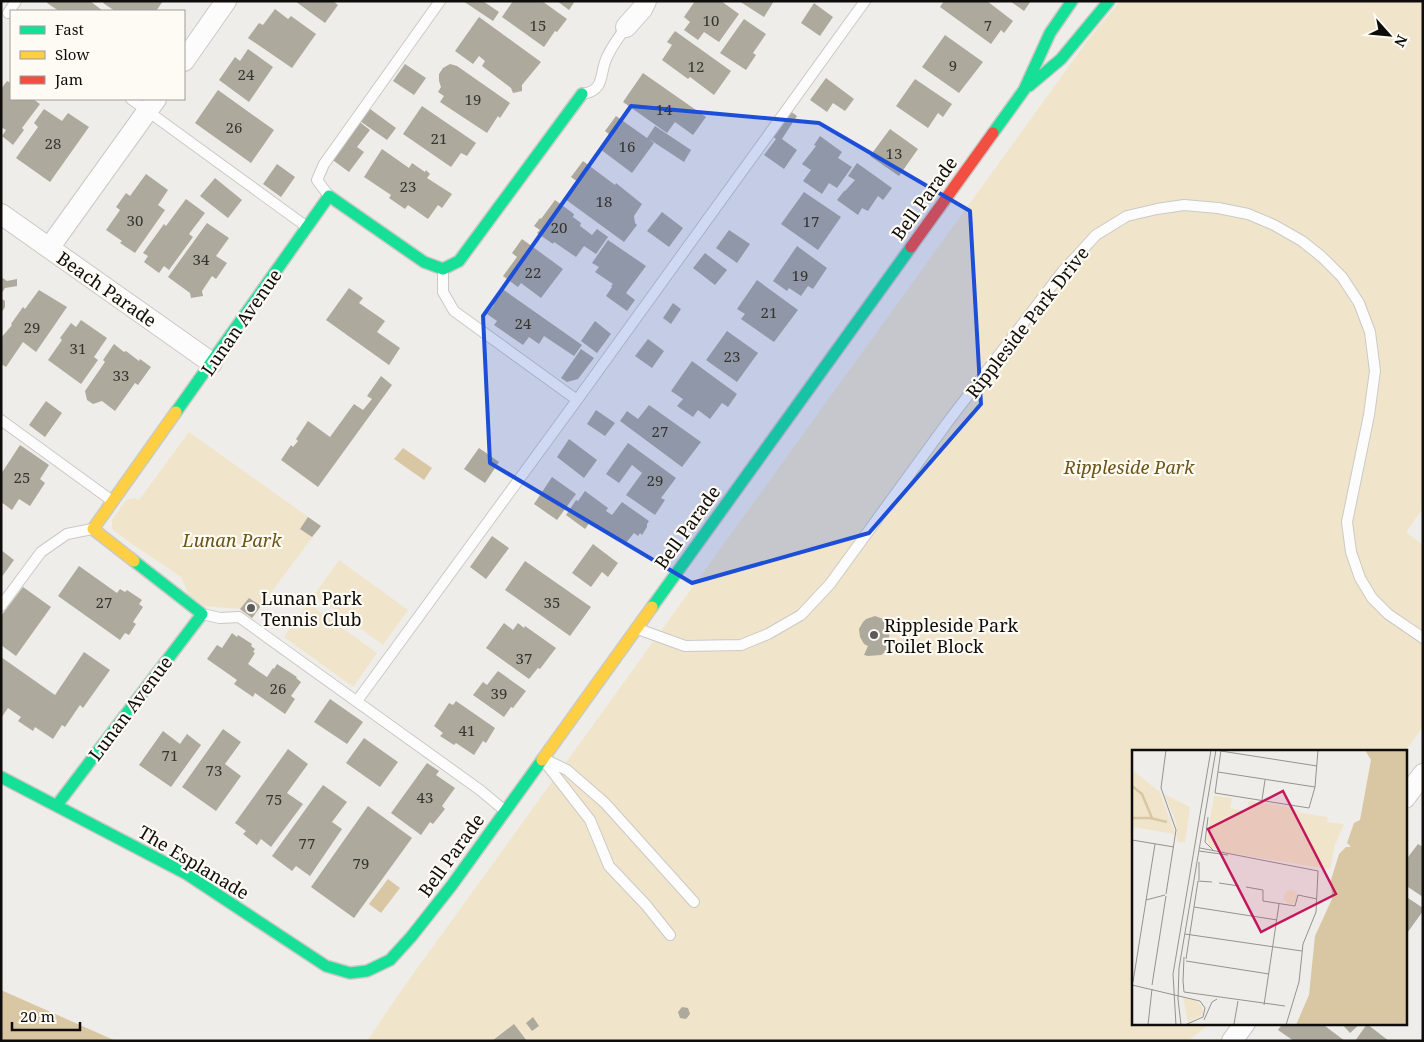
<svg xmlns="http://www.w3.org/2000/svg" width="1424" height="1042" font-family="'Noto Serif',serif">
	<rect width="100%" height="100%" fill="#eeede9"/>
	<path fill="#f0e5cb" d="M 1120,1 L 1423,1 L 1423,508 L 1406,532 L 1423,545 L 1423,727 L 1405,751 L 1133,751 L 1133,1023 L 1209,1023 L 1208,1025 L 1188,1041 L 367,1041 L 403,988 L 1090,37 Z
		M 189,432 L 321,526 L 252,618 L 240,609 L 204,606 L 189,595 L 181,577 L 129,542 L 112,529 L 112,520 L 126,500 L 134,498 L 139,500 Z
		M 339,560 L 408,610 L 383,645 L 314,595 Z
		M 308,603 L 377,653 L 353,687 L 284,637 Z"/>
	<path fill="#d8c7a2" d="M 403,448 L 432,468 L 424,480 L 394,459 Z
		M 388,879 L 400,888 L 381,913 L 369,904 Z
		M 1,990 L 116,1041 L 1,1041 Z"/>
	<path fill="#ada99d" d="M 48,1 L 90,1 L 103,11 L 59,11 L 47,3 Z
		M 104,1 L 163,1 L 156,11 L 115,11 L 103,3 Z
		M 295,1 L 333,1 L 338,5 L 325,23 Z
		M 463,1 L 483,1 L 499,12 L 493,21 Z
		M 513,1 L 542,1 L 567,19 L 557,32 L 555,31 L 544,47 L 502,17 Z
		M 557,1 L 575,1 L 569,10 Z
		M 695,1 L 721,1 L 739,14 L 719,42 L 704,32 L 698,40 L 684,30 L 690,22 L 684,17 Z
		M 739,1 L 774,1 L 764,17 Z
		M 944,1 L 987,1 L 1013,21 L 1004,33 L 1001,30 L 991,44 L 940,7 Z
		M 1010,1 L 1031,1 L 1024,11 Z
		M 814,3 L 833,17 L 820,36 L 801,23 Z
		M 275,9 L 288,19 L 291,16 L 316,34 L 292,68 L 248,38 L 259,23 L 263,25 Z
		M 479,17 L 541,62 L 522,85 L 522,91 L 513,93 L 511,88 L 482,66 L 485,61 L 479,56 L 473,64 L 455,51 Z
		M 744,19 L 766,34 L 753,53 L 756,55 L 746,70 L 720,53 Z
		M 675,31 L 731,71 L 714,95 L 690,77 L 688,79 L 662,60 L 672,45 L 667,42 Z
		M 945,35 L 983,62 L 959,93 L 922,67 Z
		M 248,49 L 273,67 L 249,102 L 219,80 L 235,57 L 240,61 Z
		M 405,64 L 426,78 L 414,95 L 393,81 Z
		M 450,64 L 457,66 L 510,103 L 500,118 L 498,116 L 487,133 L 440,102 L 444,96 L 438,92 L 441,87 L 439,81 L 439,74 L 443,68 Z
		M 643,73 L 706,117 L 693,135 L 675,122 L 667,133 L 623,102 Z
		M 826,78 L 854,99 L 845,111 L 833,103 L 827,112 L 810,100 Z
		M 915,79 L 952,104 L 943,117 L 938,113 L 928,128 L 896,106 Z
		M 7,81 L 11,83 L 11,99 L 33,99 L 40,104 L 22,128 L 24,130 L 13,145 L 2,136 L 6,130 L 1,127 L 1,89 Z
		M 218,90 L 274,130 L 251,163 L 195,123 Z
		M 366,106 L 396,128 L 387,140 L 357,119 Z
		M 422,106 L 476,143 L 467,156 L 461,153 L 451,167 L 403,134 Z
		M 44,109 L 62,121 L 68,113 L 89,127 L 50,182 L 16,158 L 38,127 L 34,123 Z
		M 790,111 L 797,116 L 782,139 L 797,150 L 784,169 L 764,155 L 776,139 L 772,136 Z
		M 616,116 L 647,138 L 655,126 L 691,150 L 684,162 L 649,139 L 654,143 L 632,173 L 600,149 L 610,135 L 605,131 Z
		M 357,120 L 370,130 L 357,147 L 364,152 L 349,172 L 330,158 Z
		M 890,129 L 918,149 L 899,176 L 870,156 Z
		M 820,136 L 842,152 L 838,158 L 852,167 L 837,188 L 829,183 L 822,194 L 803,181 L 811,170 L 802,164 L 816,146 L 814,145 Z
		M 382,149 L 409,168 L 412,163 L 425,172 L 426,170 L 430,174 L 427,178 L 452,194 L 442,208 L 438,205 L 428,219 L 408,205 L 405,209 L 389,198 L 391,195 L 364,177 Z
		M 583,161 L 615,185 L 616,183 L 642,204 L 634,216 L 635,223 L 637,225 L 624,242 L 565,199 L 578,182 L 571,177 Z
		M 857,163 L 892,188 L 883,200 L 878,196 L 868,211 L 862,208 L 858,215 L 837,200 L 844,191 L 845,191 L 855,180 L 848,176 Z
		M 277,164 L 295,177 L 281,197 L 263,184 Z
		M 146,174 L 168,190 L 158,205 L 165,210 L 135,253 L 120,243 L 122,241 L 106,230 L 120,210 L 116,207 L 126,193 L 130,196 Z
		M 215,178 L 242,200 L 228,218 L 200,196 Z
		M 804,192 L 841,217 L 818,250 L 781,224 Z
		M 186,199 L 205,213 L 189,234 L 193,237 L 169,270 L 164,266 L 159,273 L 144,262 L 148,256 L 143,253 L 164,224 L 166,226 Z
		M 555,200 L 574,214 L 573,217 L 581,223 L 580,226 L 592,235 L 597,229 L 608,237 L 596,254 L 584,246 L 576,257 L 554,242 L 553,244 L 537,233 L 540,230 L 534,226 L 540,218 L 541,219 Z
		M 662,212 L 683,228 L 669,247 L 647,231 Z
		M 207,223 L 229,238 L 216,256 L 227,263 L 216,279 L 212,276 L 202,291 L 203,296 L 191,298 L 190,293 L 168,277 Z
		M 729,230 L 750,244 L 737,263 L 716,248 Z
		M 522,239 L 563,269 L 541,298 L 521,283 L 518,287 L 503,276 L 517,257 L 512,253 Z
		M 608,240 L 646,266 L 626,293 L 635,300 L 627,311 L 606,296 L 612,287 L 611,286 L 613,284 L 595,272 L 599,267 L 592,263 Z
		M 797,246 L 827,268 L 813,289 L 808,286 L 801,296 L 789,288 L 787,291 L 773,281 Z
		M 705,253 L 727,270 L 715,285 L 693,268 Z
		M 1,277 L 7,281 L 17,279 L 17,286 L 5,288 L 1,294 Z
		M 757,280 L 798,310 L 774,342 L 741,319 L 745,314 L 737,309 Z
		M 349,288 L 363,298 L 359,303 L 385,321 L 377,332 L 400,348 L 389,365 L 326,320 Z
		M 501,288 L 582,345 L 574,356 L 544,336 L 539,344 L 529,337 L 523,345 L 494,325 L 497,321 L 487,314 L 494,305 L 491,303 Z
		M 39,290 L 67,307 L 36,352 L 23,342 L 6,367 L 1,364 L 1,338 L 12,325 L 11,324 L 23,307 L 25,309 Z
		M 1,298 L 5,301 L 5,307 L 1,313 Z
		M 673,303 L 681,309 L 671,324 L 663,318 Z
		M 81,320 L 107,338 L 94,357 L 98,360 L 81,384 L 48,360 L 62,340 L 60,338 L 71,323 L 76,327 Z
		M 595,321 L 611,334 L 597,353 L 581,341 Z
		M 727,331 L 758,353 L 737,382 L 706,360 Z
		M 648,339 L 664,351 L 652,368 L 635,356 Z
		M 114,344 L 124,352 L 126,351 L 139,361 L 140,359 L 151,367 L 138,385 L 135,383 L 115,411 L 102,401 L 93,404 L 87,400 L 85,391 L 105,362 L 103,360 Z
		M 581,349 L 594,358 L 578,379 L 567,382 L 561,378 Z
		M 692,361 L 737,394 L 728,407 L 722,403 L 710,419 L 698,410 L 693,417 L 677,406 L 683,399 L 671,391 Z
		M 381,376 L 392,385 L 318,487 L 281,460 L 291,445 L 293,447 L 298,441 L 296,439 L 308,421 L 330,437 L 354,404 L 363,410 L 372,399 L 367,396 Z
		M 46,401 L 62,413 L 45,437 L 29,425 Z
		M 649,405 L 701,442 L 682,467 L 620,421 L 627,411 L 638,419 Z
		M 596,410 L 615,423 L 605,436 L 587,424 Z
		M 569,439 L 597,460 L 584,478 L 557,457 Z
		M 628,443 L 676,478 L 661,498 L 665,500 L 655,515 L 626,495 L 642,473 L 632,465 L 619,483 L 606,474 Z
		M 20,445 L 49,465 L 40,479 L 45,483 L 30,506 L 19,499 L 12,510 L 1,502 L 1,474 Z
		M 479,448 L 499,462 L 485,483 L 464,469 Z
		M 552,477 L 576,494 L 557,520 L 534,504 Z
		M 585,491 L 608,508 L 606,511 L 612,515 L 622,502 L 649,521 L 647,524 L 647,527 L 642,535 L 640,533 L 638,536 L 634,533 L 625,544 L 590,522 L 585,529 L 566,515 L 576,500 L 578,501 Z
		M 308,517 L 321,526 L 312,537 L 300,529 Z
		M 492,536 L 509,548 L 486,579 L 470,567 Z
		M 593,544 L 618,563 L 608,577 L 602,572 L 591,587 L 572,573 Z
		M 1,550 L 14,560 L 1,578 Z
		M 525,561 L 591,607 L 570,636 L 505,590 Z
		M 79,566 L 117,593 L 120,589 L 125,592 L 127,590 L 142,600 L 139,604 L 143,607 L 133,622 L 136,624 L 129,635 L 125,633 L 120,640 L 58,596 Z
		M 23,587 L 51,607 L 16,656 L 1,645 L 1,616 Z
		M 249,598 L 261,606 L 252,618 L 240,609 Z
		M 875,616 L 883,619 L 888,625 L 890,629 L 889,637 L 885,644 L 890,649 L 881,655 L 868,656 L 864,655 L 868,646 L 864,644 L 860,637 L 859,629 L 863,622 L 866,619 Z
		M 504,623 L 513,630 L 518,623 L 524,628 L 525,626 L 556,648 L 540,669 L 538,668 L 529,679 L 486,648 Z
		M 232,633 L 237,637 L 238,635 L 252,644 L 251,646 L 255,649 L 253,652 L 255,653 L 248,664 L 258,671 L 267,677 L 273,668 L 274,669 L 277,664 L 297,677 L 296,678 L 301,682 L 291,696 L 295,699 L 285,714 L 255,693 L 253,697 L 234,684 L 237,680 L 207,659 L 217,645 L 222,648 Z
		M 84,652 L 110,670 L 83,708 L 80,705 L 65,727 L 62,725 L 53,739 L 35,727 L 33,731 L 18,721 L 21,717 L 8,708 L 1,718 L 1,657 L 55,695 Z
		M 498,671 L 526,691 L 513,708 L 511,707 L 504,717 L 473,695 L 483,682 L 487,685 Z
		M 330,699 L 363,722 L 347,744 L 314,722 Z
		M 456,701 L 495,728 L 486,743 L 483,741 L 474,755 L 456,743 L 454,745 L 440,736 L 443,733 L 434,726 L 449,703 L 453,705 Z
		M 223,729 L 241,742 L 225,764 L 241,776 L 216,811 L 182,787 Z
		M 163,731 L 180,744 L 187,734 L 201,745 L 171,787 L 139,765 Z
		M 364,738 L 398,762 L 380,787 L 346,763 Z
		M 288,749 L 308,764 L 287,793 L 303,804 L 271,847 L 261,839 L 257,845 L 243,834 L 246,831 L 235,823 Z
		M 427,763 L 439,771 L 436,775 L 455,788 L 442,806 L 445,809 L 433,824 L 430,822 L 421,835 L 391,813 Z
		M 323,785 L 347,802 L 332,822 L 342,829 L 310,876 L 296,866 L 292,871 L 272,856 Z
		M 368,806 L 412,838 L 354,918 L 311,887 Z
		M 1418,844 L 1423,847 L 1423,897 L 1405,885 L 1405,861 Z
		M 1405,896 L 1423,908 L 1423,911 L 1405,936 Z
		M 682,1007 L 688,1008 L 690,1014 L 686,1019 L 680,1018 L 678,1012 Z
		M 533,1017 L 539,1026 L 532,1031 L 526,1023 Z
		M 1283,1023 L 1321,1023 L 1345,1041 L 1294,1041 L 1278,1030 Z
		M 1341,1023 L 1361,1023 L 1350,1033 Z
		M 514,1024 L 527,1041 L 492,1041 Z
		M 1367,1024 L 1389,1041 L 1355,1041 Z"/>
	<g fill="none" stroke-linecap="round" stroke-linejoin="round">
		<defs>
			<path id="lane" d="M 8,13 L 16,1
				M 583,94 C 606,90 599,73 607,57 C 612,46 619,37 626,27
				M 131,99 L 307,227
				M 329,196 L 317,180 L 324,164 L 440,1
				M 443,270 L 443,292 L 454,311 L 577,400
				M 1,420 L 111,500
				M 1,606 L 41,552 L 67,534 L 92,529
				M 202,614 L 220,618 L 239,617 L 480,790 L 504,810
				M 638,629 L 685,646 L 741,645 L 768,634 L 801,615 L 830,584 L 947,423 L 1063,271 L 1096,235 L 1127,216 L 1157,209 L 1184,205 L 1218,208 L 1248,214 L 1274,225 L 1302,241 L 1322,257 L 1342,277 L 1359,303 L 1370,332 L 1375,371 L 1369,415 L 1347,522 L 1351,552 L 1360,578 L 1372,598 L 1388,614 L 1423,638
				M 357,701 L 577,400 L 865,1
				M 544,759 L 567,770 L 605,803 L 694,902
				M 544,761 L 590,820 L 609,866 L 646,905 L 670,935"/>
			<path id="street" d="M 626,27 L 642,9 L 646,1
				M 184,61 L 226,1
				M 1,214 L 212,363
				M 49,248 L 156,99
				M 1405,798 L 1423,774
				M 1232,1041 L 1245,1023"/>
			<path id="fast" d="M 1029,86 L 1061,59 L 1109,1
				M 993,133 L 1024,90 L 1050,33 L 1072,1
				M 176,412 L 329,196 L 424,262 L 443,269 L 459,261 L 582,94
				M 652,607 L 911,247
				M 1,777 L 185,873 L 326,966 L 350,973 L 367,971 L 390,960 L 411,937 L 452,885 L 542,760
				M 57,805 L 202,614 L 134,561"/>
			<path id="slow" d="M 134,561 L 93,529 L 176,412
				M 542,760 L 652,607"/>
			<path id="jam" d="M 911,247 L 993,133"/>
		</defs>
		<use href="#lane" stroke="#cac9c5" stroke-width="12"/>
		<use href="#street" stroke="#cac9c5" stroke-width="22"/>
		<use href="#fast" stroke="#cac9c5" stroke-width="14"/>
		<use href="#slow" stroke="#cac9c5" stroke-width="14"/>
		<use href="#jam" stroke="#cac9c5" stroke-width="14"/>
		<use href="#lane" stroke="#fcfcfc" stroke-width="10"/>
		<use href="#street" stroke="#fcfcfc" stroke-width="20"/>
		<use href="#fast" stroke="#16e098" stroke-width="11"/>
		<use href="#slow" stroke="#ffcf43" stroke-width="11"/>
		<use href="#jam" stroke="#f24e42" stroke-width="11"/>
	</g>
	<path fill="#1d4ed8" fill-opacity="0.2" stroke="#1d4ed8" stroke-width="4" stroke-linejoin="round" d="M 631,106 L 819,123 L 970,211 L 981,404 L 869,533 L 692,583 L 490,463 L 483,316 Z"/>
	<g fill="#5c5b59" stroke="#fefbf4" stroke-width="2">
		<circle cx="251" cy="608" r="5"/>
		<circle cx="874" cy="635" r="5"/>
	</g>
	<g text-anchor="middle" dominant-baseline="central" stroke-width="4.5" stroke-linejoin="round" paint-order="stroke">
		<g font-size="15" fill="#363430">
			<text x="711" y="20">10</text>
			<text x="538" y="25">15</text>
			<text x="988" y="25">7</text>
			<text x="953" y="65">9</text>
			<text x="696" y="66">12</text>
			<text x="246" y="74">24</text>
			<text x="473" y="99">19</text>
			<text x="664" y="109">14</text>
			<text x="234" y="127">26</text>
			<text x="439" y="138">21</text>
			<text x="53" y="143">28</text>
			<text x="627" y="146">16</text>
			<text x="894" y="153">13</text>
			<text x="408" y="186">23</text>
			<text x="604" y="201">18</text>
			<text x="135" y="220">30</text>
			<text x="811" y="221">17</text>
			<text x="559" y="227">20</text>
			<text x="201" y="259">34</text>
			<text x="533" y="272">22</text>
			<text x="800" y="275">19</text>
			<text x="769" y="312">21</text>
			<text x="523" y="323">24</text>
			<text x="32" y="327">29</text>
			<text x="78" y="348">31</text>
			<text x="732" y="356">23</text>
			<text x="121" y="375">33</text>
			<text x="660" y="431">27</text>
			<text x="22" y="477">25</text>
			<text x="655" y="480">29</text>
			<text x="104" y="602">27</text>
			<text x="552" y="602">35</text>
			<text x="524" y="658">37</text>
			<text x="278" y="688">26</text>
			<text x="499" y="693">39</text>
			<text x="467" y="730">41</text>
			<text x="170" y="755">71</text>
			<text x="214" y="770">73</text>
			<text x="425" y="797">43</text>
			<text x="274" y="799">75</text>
			<text x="307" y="843">77</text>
			<text x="361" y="863">79</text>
		</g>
		<g font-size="18" fill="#0e0d0b" stroke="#fefbf4">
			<text transform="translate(924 198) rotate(-54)">Bell Parade</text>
			<text transform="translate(107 289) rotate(35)">Beach Parade</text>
			<text transform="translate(241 322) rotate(-55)">Lunan Avenue</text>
			<text transform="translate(1027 322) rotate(-52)">Rippleside Park Drive</text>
			<text transform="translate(687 527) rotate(-54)">Bell Parade</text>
			<text transform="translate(130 708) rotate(-53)">Lunan Avenue</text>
			<text transform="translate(451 855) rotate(-54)">Bell Parade</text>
			<text transform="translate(194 862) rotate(31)">The Esplanade</text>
		</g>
		<g font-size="18" font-style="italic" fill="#6b5417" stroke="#fefbf4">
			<text x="1129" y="467">Rippleside Park</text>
			<text x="232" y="540">Lunan Park</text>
		</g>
		<g font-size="18" fill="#0e0d0b" stroke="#fefbf4" text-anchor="start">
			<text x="261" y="598">Lunan Park<tspan x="261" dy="21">Tennis Club</tspan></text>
			<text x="884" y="625">Rippleside Park<tspan x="884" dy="21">Toilet Block</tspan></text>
		</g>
	</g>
	<g transform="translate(1132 750)">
		<rect width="275" height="275" fill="#eeede9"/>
		<path d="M 0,20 L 28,42 L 43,84 L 0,77 ZM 32,44 L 58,57 L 53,93 L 45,92 L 44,72 ZM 82,46 L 100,48 L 98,58 L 115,61 L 117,51 L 158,57 L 170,63 L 196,67 L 195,72 L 212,74 L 203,95 L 198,119 L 91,102 L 78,97 L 75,89 ZM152 147a7 7 0 1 1 14 0a7 7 0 1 1-14 0ZM 51,248 L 63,250 L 70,256 L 71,265 L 56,272 Z" fill="#f0e5cb"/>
		<path d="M 233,0 L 275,0 L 275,275 L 164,275 L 177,245 L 183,186 L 200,149 L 199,130 L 207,104 L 214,97 L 219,97 L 215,93 L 222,73 L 228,70 L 239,10 Z" fill="#d8c7a2"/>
		<path fill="none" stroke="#d8c7a2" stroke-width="2.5" d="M 0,36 L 10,44 L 20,68M 0,68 L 18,68 L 35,72"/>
		<path fill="none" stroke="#949390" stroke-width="1" d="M 34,0 L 29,38 L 44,80 L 34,144M 89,0 L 83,43 L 177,58 L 183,37 L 186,0M 89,1 L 185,16M 86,22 L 183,37M 130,50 L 133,30M 76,67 L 73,92 L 82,101M 0,90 L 42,97M 68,98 L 186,121 L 184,162 L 171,194 L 167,232 L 154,275M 67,101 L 96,105M 67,112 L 67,130M 87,133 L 107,136M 114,137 L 131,140 L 131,151 L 163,156 L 166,145 L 185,149M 14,150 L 33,145M 62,157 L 145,170M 53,184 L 170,201M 54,209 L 66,131 L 80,132M 54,211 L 137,224M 51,231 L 52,242 L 153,256M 51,231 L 52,207M 1,232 L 23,94M 0,235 L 68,251 L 73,258 L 71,267 L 53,275M 20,235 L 34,146M 132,255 L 147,154M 72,270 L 80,252 L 85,249M 102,274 L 106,251M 16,275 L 20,239M 44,275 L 41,224 L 79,0M 49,275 L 46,249 L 47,218 L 84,0"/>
		<path fill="#c2185b" fill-opacity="0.15" stroke="#c2185b" stroke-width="2.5" d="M 151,41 L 204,144 L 129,182 L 76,79 Z"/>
		<rect width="275" height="275" fill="none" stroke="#0e0d0b" stroke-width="2.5"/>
	</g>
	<rect width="1424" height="1042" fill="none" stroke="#0e0d0b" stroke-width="5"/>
	<rect x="10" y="10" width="175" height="90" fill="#fefbf4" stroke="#9e9c97"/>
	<rect x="20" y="26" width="25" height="8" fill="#16e098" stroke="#9e9c97"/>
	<text x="55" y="35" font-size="15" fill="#0e0d0b">Fast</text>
	<rect x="20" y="51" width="25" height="8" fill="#ffcf43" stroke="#9e9c97"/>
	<text x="55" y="60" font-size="15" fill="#0e0d0b">Slow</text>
	<rect x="20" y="76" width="25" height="8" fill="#f24e42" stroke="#9e9c97"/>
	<text x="55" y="85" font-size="15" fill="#0e0d0b">Jam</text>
	<g transform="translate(1389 35) rotate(117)" stroke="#fefbf4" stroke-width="4" paint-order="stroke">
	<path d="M0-4L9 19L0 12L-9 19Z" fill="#0e0d0b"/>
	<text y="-8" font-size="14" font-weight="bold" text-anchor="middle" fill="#0e0d0b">N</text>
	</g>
	<path d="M12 1022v8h68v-8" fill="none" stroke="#0e0d0b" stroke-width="2.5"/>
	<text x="20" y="1022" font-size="15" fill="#0e0d0b" stroke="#fefbf4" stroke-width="4" paint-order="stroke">20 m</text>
</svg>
